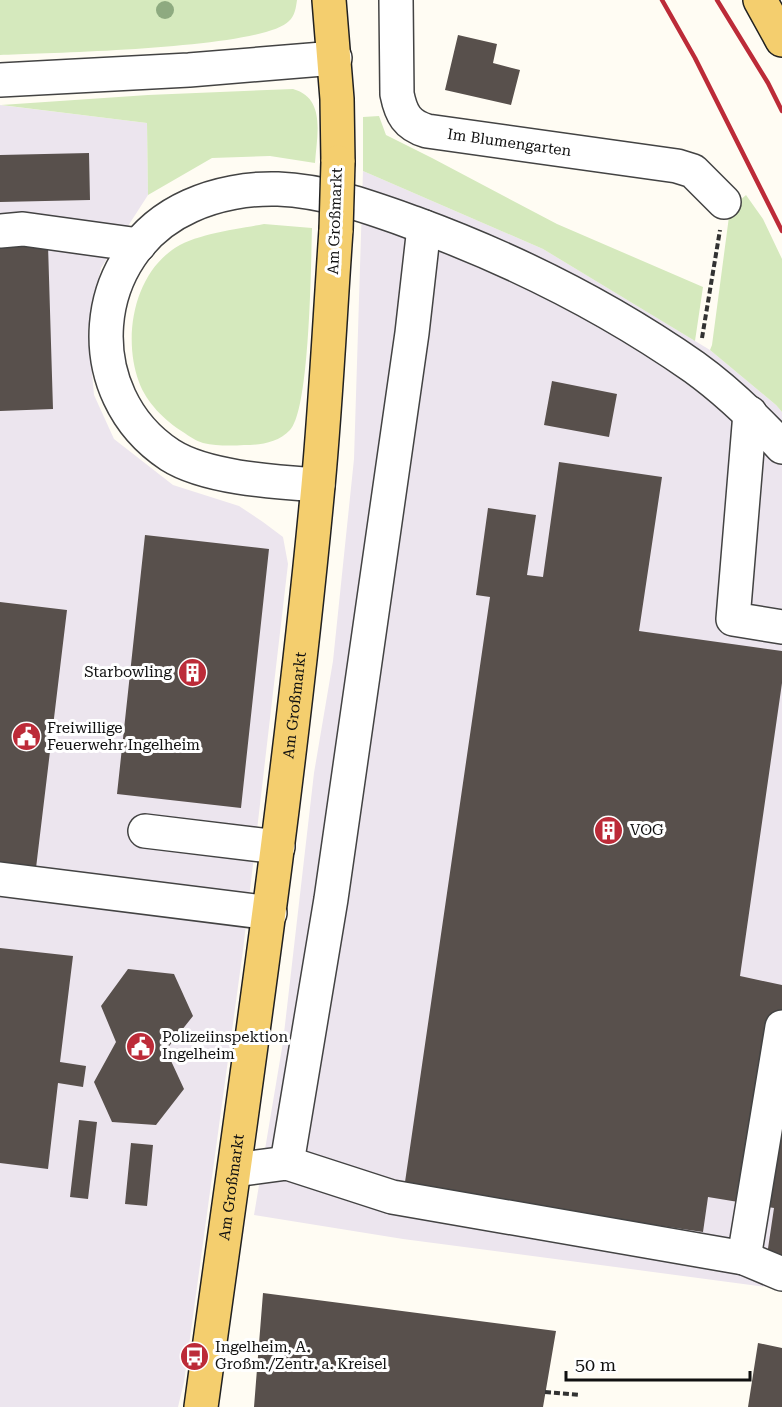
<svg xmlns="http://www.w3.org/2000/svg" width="782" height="1407" font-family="'Roboto Serif',serif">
	<rect width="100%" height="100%" fill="#fffcf3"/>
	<path fill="#ece5ee" d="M 0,105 L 147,123 L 148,195 L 101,268 L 88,329 L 94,395 L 114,439 L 173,485 L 239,506 L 263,522 L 283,537 L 288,564 L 243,950 L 184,1382 L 178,1407 L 0,1407 Z
		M 363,171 L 543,249 L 710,350 L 776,405 L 782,412 L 782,1289 L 403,1239 L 254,1215 L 283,1042 L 314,773 L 333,661 L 354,459 Z"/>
	<path fill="#d5e9bd" d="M 0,0 L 297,0 C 296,7 295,16 289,21 C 263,49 47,53 0,55 Z
		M 293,89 C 326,98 317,135 315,163 L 270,156 L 212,158 L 148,195 L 147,123 L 1,105 L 148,95 Z
		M 379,116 L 386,135 L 432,158 L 557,224 L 703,287 L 695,341 L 543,249 L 363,171 L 363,117 Z
		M 746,195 L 763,219 L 782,259 L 782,412 L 776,405 L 710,350 L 712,345 L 730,209 Z
		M 264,224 L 312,228 C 311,262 310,410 290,430 C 278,443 260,445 244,445 C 231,446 216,446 203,443 C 196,441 189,436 183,432 C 165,421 146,402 139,382 C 123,339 133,278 172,250 C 193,234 238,229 264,224 Z"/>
	<path fill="#58504c" d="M 458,35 L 497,44 L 493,63 L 520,70 L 511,105 L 445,90 Z
		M 89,153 L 90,200 L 0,202 L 0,155 Z
		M 48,245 L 53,409 L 0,411 L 0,246 Z
		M 552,381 L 617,394 L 609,437 L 544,425 Z
		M 559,462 L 662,477 L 639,631 L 782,651 L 782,683 L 740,976 L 782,985 L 782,1264 L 766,1262 L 774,1208 L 708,1197 L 703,1232 L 404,1189 L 490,597 L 476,595 L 488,508 L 536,515 L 527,575 L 543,577 Z
		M 145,535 L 269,549 L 241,808 L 117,794 Z
		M 0,602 L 67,610 L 36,868 L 0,864 Z
		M 0,948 L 73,956 L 60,1062 L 86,1066 L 83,1087 L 58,1083 L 48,1169 L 0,1163 Z
		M 128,969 L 174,974 L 193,1016 L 166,1050 L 184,1089 L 156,1125 L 112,1122 L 94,1082 L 116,1042 L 101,1006 Z
		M 79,1120 L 97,1122 L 88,1199 L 70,1197 Z
		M 131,1143 L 153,1145 L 147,1206 L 125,1204 Z
		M 263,1293 L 556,1331 L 543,1407 L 254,1407 Z
		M 758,1343 L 782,1348 L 782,1407 L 748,1407 Z"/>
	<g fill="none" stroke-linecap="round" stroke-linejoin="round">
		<defs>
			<g id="minor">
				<path id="s1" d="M 396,0 L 397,94 C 401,114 407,125 427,131 L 677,166 L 693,171 L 724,202"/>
				<path d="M 0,80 L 189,70 L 335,58"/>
				<path d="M 0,231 L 23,229 L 139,245"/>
				<path d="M 750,413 L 733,619 L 782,627"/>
				<path d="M 318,485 C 276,482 206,478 170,455 C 77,394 87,252 190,206 C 216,194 249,188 278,189 C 326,191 369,207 414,223 C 512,259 608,307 694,367 C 726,390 755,418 782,447"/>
				<path d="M 145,831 L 278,847"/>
				<path d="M 0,879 L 270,913"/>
				<path d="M 287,1163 L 331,899 L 412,333 L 424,227"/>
				<path d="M 235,1170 L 287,1163 L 392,1197 L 744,1258 L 782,1027"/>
				<path d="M 744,1258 L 782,1274"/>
			</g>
			<g id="major">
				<path d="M 329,0 L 337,99 L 338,162"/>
				<path d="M 760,0 L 782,40"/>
				<path id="s2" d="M 201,1407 C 243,1100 289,794 318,486 C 326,401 330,315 336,230"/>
			</g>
		</defs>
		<use href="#minor" stroke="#434343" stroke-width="36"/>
		<use href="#major" stroke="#212121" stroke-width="36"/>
		<path stroke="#323232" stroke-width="4" stroke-dasharray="6 3" stroke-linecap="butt" d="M 702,338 L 720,230
			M 545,1392 L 580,1395"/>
		<use href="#minor" stroke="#fff" stroke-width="33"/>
		<use href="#major" stroke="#f4ce6e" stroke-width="33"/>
		<path stroke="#bc2b38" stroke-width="4.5" d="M 662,0 L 695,58 L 782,231
			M 717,0 L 768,83 L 782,111"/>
		<defs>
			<path id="major-bridge" d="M 336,230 L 338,162"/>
		</defs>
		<use href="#major-bridge" stroke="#212121" stroke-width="36" stroke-linecap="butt"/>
		<use href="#major-bridge" stroke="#f4ce6e" stroke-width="33"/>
	</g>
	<circle fill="#8eaa80" cx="165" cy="10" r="9"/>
	<defs>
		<symbol id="building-disc" viewBox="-11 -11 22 22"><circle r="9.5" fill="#bc2b38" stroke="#fff"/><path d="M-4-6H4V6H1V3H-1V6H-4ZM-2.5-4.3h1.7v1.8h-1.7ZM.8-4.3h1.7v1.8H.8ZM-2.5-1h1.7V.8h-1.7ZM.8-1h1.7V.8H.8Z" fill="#fff"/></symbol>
		<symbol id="civic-disc" viewBox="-11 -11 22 22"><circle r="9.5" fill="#bc2b38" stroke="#fff"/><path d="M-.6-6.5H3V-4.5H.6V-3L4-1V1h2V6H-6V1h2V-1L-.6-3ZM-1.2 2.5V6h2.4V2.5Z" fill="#fff"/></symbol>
		<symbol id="bus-disc" viewBox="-11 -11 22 22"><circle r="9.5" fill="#bc2b38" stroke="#fff"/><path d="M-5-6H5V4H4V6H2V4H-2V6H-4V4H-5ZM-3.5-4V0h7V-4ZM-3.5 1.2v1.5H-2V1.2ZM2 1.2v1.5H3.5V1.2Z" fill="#fff"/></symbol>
	</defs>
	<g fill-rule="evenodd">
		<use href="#building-disc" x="176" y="656" width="33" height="33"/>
		<use href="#civic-disc" x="10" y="720" width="33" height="33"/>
		<use href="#building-disc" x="592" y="814" width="33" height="33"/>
		<use href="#civic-disc" x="124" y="1030" width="33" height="33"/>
		<use href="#bus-disc" x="178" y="1340" width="33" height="33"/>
	</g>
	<g text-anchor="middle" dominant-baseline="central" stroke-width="6" stroke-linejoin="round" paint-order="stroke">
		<g font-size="15" fill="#101010" stroke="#fff">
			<text stroke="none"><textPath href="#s1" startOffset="228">Im Blumengarten</textPath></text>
			<text transform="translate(335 221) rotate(-88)">Am Großmarkt</text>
			<text stroke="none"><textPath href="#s2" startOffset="708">Am Großmarkt</textPath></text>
			<text stroke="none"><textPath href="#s2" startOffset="222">Am Großmarkt</textPath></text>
		</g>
		<g font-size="15" fill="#101010" stroke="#fff" text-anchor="start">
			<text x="172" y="672" text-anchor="end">Starbowling</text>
			<text x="47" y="728">Freiwillige<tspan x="47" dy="17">Feuerwehr Ingelheim</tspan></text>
			<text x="630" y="830">VOG</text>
			<text x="162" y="1037">Polizeiinspektion<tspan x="162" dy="17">Ingelheim</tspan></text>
			<text x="215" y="1347">Ingelheim, A.<tspan x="215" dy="17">Großm./Zentr. a. Kreisel</tspan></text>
		</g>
	</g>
	<path d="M566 1371v9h184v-9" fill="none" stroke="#101010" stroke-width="3"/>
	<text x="575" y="1371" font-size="18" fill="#101010" stroke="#ffffff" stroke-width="4.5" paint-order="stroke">50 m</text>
</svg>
